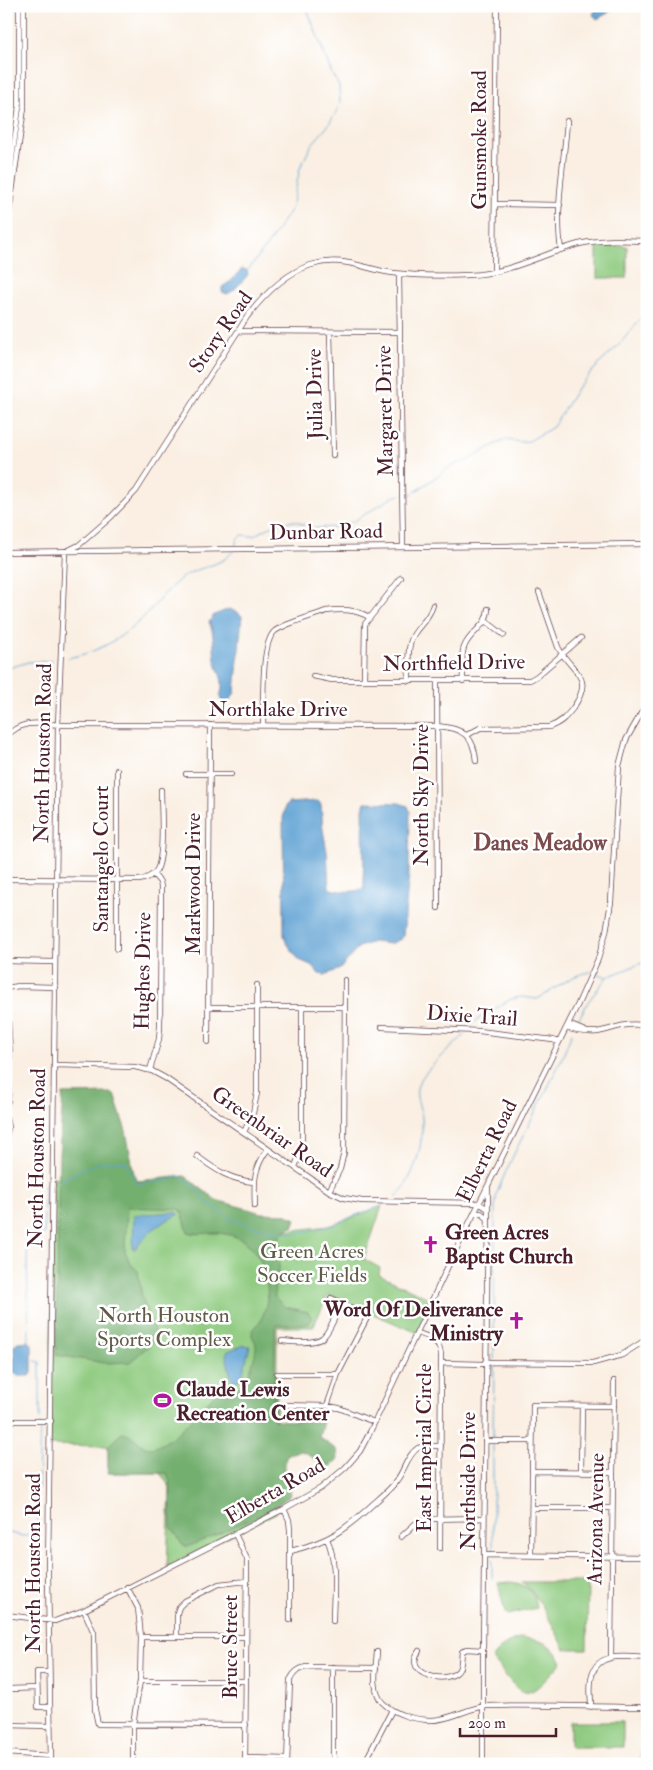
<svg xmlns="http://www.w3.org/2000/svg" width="653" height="1770" font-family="'IM FELL Double Pica',serif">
	<rect width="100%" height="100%" fill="#fff"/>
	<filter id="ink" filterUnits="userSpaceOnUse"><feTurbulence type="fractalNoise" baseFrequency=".02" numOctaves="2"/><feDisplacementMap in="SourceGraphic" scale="10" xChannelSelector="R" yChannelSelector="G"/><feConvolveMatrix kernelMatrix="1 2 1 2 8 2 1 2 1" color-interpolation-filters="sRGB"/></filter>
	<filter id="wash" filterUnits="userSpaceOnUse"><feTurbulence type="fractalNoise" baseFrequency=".0096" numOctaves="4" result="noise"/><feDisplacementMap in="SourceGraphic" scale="20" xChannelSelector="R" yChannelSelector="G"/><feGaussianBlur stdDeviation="1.12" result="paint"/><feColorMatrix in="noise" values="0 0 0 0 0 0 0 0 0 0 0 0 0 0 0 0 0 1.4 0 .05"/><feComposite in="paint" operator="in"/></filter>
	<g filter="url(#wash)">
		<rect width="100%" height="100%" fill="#faefe2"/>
		<path fill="#8fcb80" stroke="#6c7556" d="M 597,246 L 627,246 L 627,278 L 597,278 Z
			M 53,1177 L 125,1188 L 277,1232 L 329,1226 L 382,1206 L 364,1259 L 380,1268 L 379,1275 L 433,1300 L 418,1333 L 328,1295 L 313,1327 L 277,1327 L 276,1513 L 167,1567 L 170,1487 L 160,1473 L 108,1473 L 108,1446 L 50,1445 Z
			M 510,1582 C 526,1583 535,1592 537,1608 L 507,1615 L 505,1613 L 498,1583 Z
			M 522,1582 L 588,1582 L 587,1649 L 565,1649 C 555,1631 537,1592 522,1582 Z
			M 522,1638 C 543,1640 551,1643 562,1662 C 524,1704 526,1702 492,1658 C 501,1646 508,1642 522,1638 Z
			M 640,1715 L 647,1715 L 647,1764 L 641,1764 Z
			M 570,1722 L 623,1722 L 623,1747 L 570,1747 Z"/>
		<path fill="#73af6e" stroke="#5e674c" d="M 111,1093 C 116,1096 118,1098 117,1104 L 126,1131 L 134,1174 L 138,1181 L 185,1176 L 216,1200 L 262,1213 L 285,1214 L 296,1219 L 293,1227 L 285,1230 L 279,1238 L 279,1268 L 274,1283 L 275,1297 L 285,1307 L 308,1312 L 312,1318 L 309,1324 L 275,1325 L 274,1420 L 323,1422 L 319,1437 L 337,1450 L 338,1459 L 331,1466 C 309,1466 311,1440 286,1457 C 281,1473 294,1484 290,1494 C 284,1507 204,1540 187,1547 L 182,1545 L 175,1532 L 171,1527 L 170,1481 L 167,1473 L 108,1473 L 108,1446 L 123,1432 C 136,1436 137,1443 145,1447 C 164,1456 210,1399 222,1386 L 227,1385 L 241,1387 C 248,1380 257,1354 256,1344 C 255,1340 252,1338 252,1334 C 252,1330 256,1327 258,1324 C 263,1317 266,1308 267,1299 C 270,1272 256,1239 226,1234 C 212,1231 200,1236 188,1232 L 182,1212 L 179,1209 L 127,1207 L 125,1251 L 130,1263 L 138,1271 L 142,1297 L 156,1336 L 153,1342 L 130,1362 L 105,1363 L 56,1355 L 59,1155 L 63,1094 Z"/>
		<path fill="#60a3d4" stroke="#556180" d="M 597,6 L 613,6 L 608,13 L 597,19 L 593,15 Z
			M 242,269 L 247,270 L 248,275 L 233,291 L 227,294 L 222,292 L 222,287 L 231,281 Z
			M 229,609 L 237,612 L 242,616 L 235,692 L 231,699 L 224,704 C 217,698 222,694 222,687 C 223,678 217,669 215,660 C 213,647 215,635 209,622 L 214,615 Z
			M 318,801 L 321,804 L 323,830 L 327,851 L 329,888 C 336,892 357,893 364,888 L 363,809 L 365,802 L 399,803 L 408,806 L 410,811 L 409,874 L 403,936 L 401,939 L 390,944 L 373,942 L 359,947 L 340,969 L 325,975 L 319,974 L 311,965 L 299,960 L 286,942 L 284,935 L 283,819 L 285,806 L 289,803 Z
			M 176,1212 L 178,1215 C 155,1226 151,1230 135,1249 L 133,1249 L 134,1215 Z
			M 18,1342 L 29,1341 L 32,1344 L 32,1373 L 30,1376 L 18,1376 L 14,1373 L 14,1345 Z
			M 245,1345 L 250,1346 L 241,1379 L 234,1381 L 231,1377 L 226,1355 L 228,1351 Z"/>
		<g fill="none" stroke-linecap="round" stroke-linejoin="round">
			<path stroke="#60a3d4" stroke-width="1" d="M 248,270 L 269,243 L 292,207 L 300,168 L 312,144 L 327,127 L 337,111 L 340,102 L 339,86 L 332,74 L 306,6
				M 405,494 L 411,494 L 415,492 L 450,467 L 470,459 L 496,444 L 506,440 L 522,442 L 529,441 L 553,427 L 578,387 L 598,365 L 618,346 L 647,311
				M 235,547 L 237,539 L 241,535 L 253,536 L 278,523 L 295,521 L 309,527 L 316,528 L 338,527 L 354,521 L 393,497 L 400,495
				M 68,658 C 100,652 122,638 145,616 C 157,603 168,588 183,577 C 198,566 222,567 233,551
				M 6,669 L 28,662 L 52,661
				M 596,973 L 607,977
				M 577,1022 L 588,1002 L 607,977 L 647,961
				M 470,1028 L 475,1021 L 511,999 L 521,997 L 537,999 C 555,991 569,974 591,972
				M 59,1182 C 82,1168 98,1159 126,1162 L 137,1184 L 170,1180 L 179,1176 L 193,1185 L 205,1200 L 228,1218 L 255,1227 L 284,1233 L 296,1234 L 334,1225 L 353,1216 L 382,1206
				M 396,1197 C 414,1179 424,1144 422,1118 C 421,1109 415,1097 417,1088 C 422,1070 453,1048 466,1033
				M 44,1211 L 44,1185
				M 29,1341 L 27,1250 L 30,1243 L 44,1235 L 44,1214
				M 494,1360 L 495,1206 L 497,1193 C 518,1138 552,1088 572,1033
				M 35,1361 L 40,1362 L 40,1419
				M 493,1438 L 494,1366
				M 38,1488 L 40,1424
				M 6,1532 L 22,1536 L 34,1535 L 38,1527 L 38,1503
				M 493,1552 L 493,1445
				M 492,1578 L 492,1559"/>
		</g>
	</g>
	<g filter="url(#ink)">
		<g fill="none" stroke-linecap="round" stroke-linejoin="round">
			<defs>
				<path id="minor" d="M 6,201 L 19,107 L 19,6
					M 495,204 L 560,205
					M 6,234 L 24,108 L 24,6
					M 561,250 C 555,208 564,163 567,121
					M 494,272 L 497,8
					M 399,274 L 403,547
					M 239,331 L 399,332
					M 330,332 L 333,455
					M 6,552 L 647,544
					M 486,621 L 504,635
					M 313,676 L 332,680 L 530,680 L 537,676 L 581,638
					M 364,680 L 365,624 L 401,578
					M 409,681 C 409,666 406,647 414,634 C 421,623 429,619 433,605
					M 437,681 L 438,908
					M 463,681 C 463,670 460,655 465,645 C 472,630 487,627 488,609
					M 263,725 C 264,706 260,643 275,631 C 287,622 311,617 326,611 C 341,609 355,609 369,617
					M 467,735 L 480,728 L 549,727 C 561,723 566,717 573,708 C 596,675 571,673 558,647 L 539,592
					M 6,737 C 23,718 41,724 64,725 L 437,726 C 462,728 474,735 476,761
					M 186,774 L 231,774
					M 6,879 L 139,880 C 146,879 152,876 156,871 C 165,859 161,807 161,790
					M 117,949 L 117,770
					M 6,961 L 55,962
					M 6,988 L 19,986 L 56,987
					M 209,1007 L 344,1007
					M 6,1014 L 8,1019 L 10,1054 L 8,1101 L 6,1105
					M 568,1024 L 585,1031
					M 382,1027 L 479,1031 L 553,1040 L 559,1042
					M 566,1028 C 576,1031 586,1033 597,1032 C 614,1029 628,1021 647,1026
					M 208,1042 L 210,725
					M 54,1065 L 135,1067 L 152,1071 L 165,1078 L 329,1191 L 344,1198 L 362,1201 L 479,1203 L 488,1209 L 483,1650 L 483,1764
					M 150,1070 L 159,1039 L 160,1027 L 161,887 L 160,882 L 153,874
					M 6,1118 L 8,1128 L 6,1137
					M 244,1132 L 253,1113 L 257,1093 L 257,985
					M 197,1156 C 215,1170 231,1180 254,1182
					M 295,1167 L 300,1153 L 302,1137 L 302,1008
					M 329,1191 L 340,1169 L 344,1152 L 345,980
					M 255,1206 C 254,1182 253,1169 268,1149
					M 488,1209 L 488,1187
					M 474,1213 L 481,1213 L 487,1218
					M 418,1333 C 431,1338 439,1339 441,1355 L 440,1548
					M 282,1341 C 291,1342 314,1344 322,1338 C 329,1333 338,1311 341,1302
					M 485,1362 L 593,1363 L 622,1355 L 647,1339
					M 441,1363 L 485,1364
					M 277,1374 L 338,1374
					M 278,1405 L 327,1406 L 339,1408 L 374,1422
					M 327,1406 L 338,1374 L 368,1316 L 331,1298
					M 6,1421 L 51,1421
					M 485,1441 L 532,1441
					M 532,1471 L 613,1472
					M 581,1472 L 582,1406
					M 532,1508 L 612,1508
					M 284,1509 L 289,1520 L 290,1530 L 290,1620
					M 235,1534 L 247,1559 L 245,1764
					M 401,1537 L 415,1524 L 427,1519 L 484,1518
					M 327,1539 C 338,1562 333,1596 333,1621
					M 291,1551 C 329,1541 344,1531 373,1504 C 381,1497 391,1489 397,1480 C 404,1471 408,1454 418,1448 C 425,1445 434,1446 441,1446
					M 484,1555 L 647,1557
					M 531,1555 L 533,1405 L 614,1406
					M 127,1587 L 138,1608 L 141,1637 L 140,1681 L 133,1724 L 133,1764
					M 84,1610 L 94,1633 L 95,1710 L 98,1724 L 246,1725
					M 6,1615 L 55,1621 L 84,1610 L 284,1509 L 321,1488 L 345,1468 L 360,1451 L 370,1432 L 450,1262 L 578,1004 L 598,959 L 606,932 L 611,902 L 619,766 L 626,740 L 647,703
					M 141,1637 L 246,1637
					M 177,1637 L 177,1613 L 179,1607 L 185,1601 L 219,1584 L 247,1581
					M 419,1651 C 402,1675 446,1685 458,1671 C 462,1666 461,1659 462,1652 L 466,1649 L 483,1650
					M 377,1652 C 376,1667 371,1691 383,1703 C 395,1715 416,1720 432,1720 C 451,1720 469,1707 487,1706 C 540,1704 594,1707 647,1707
					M 611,1657 L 614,1381
					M 333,1667 L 333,1752 L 334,1758 L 339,1764
					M 49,1672 L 37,1672 L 38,1707 L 50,1707
					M 140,1681 L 245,1681
					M 10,1689 L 37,1688
					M 591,1707 C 591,1697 589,1685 592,1675 C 598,1651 628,1657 647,1658
					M 6,1725 L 50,1726
					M 6,1753 L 50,1756
					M 368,1756 L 381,1764
					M 245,1758 L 287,1759
					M 51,1764 L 48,1574 L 58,725 L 65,552 L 79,545 L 111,517 L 136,491 L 247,317 C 263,296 285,273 311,265 C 343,255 363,269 393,273 C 418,276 444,276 469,275 C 508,274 542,254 579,244 C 601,239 624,240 647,241
					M 287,1764 L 290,1680 C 294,1672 298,1669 306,1667 L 376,1668
					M 364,1764 L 392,1710"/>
			</defs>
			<use href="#minor" stroke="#643e46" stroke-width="6"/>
			<use href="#minor" stroke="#fff" stroke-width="4.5"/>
		</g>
	</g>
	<defs>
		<symbol id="church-bare" viewBox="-9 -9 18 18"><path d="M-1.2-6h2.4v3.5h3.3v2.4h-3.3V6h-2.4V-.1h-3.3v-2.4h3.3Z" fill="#b5179e" stroke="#fff" stroke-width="2.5" paint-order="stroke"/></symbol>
		<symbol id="stadium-bare" viewBox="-9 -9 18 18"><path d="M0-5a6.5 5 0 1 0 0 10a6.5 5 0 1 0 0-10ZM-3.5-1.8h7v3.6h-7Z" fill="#b5179e" stroke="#fff" stroke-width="2.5" paint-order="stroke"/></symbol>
	</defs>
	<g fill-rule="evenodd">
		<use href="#church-bare" x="418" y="1232" width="25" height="25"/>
		<use href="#church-bare" x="504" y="1308" width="25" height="25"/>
		<use href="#stadium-bare" x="150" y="1388" width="25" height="25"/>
	</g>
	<g text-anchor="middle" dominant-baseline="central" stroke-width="5" stroke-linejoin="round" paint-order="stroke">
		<g font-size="21" fill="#4a1f2b" stroke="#fff">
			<text transform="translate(479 140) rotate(-90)">Gunsmoke Road</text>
			<text transform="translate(221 332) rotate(-55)">Story Road</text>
			<text transform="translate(315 394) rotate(-91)">Julia Drive</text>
			<text transform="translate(385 411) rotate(-91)">Margaret Drive</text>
			<text transform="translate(326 532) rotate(-1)">Dunbar Road</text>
			<text transform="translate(454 663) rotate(-1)">Northfield Drive</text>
			<text x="278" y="709">Northlake Drive</text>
			<text transform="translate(43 753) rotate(-89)">North Houston Road</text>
			<text transform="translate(421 795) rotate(-90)">North Sky Drive</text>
			<text transform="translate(101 859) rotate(-90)">Santangelo Court</text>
			<text transform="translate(193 884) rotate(-90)">Markwood Drive</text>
			<text transform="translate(143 971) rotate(-89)">Hughes Drive</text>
			<text transform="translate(472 1016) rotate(4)">Dixie Trail</text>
			<text transform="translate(272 1132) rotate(35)">Greenbriar Road</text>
			<text transform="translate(487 1151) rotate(-64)">Elberta Road</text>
			<text transform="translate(37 1158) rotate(-89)">North Houston Road</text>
			<text transform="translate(424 1448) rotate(-90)">East Imperial Circle</text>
			<text transform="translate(468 1481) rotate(-90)">Northside Drive</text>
			<text transform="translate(275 1491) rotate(-30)">Elberta Road</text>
			<text transform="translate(596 1519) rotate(-89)">Arizona Avenue</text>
			<text transform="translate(33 1563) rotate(-90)">North Houston Road</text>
			<text transform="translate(230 1647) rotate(-90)">Bruce Street</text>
		</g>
		<g font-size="21" font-weight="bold" fill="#4a1f2b" stroke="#fff" text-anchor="start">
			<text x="445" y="1232">Green Acres<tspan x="445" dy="24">Baptist Church</tspan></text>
			<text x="503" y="1309" text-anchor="end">Word Of Deliverance<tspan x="503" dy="24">Ministry</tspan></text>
			<text x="176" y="1389">Claude Lewis<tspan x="176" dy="24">Recreation Center</tspan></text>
		</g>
		<g font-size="21" fill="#625b49" stroke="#fff">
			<text x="312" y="1251">Green Acres<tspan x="312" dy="24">Soccer Fields</tspan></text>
			<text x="164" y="1315">North Houston<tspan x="164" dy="24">Sports Complex</tspan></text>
		</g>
		<g font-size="22" font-weight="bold" fill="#7d4b4c" stroke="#fff">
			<text x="540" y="843">Danes Meadow</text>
		</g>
	</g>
	<rect width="653" height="1770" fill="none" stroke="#fff" stroke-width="25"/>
	<path d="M460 1728v8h96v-8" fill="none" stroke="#4a1f2b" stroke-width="2.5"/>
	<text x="468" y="1728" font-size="15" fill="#4a1f2b" stroke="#ffffff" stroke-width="4" paint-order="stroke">200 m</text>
</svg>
